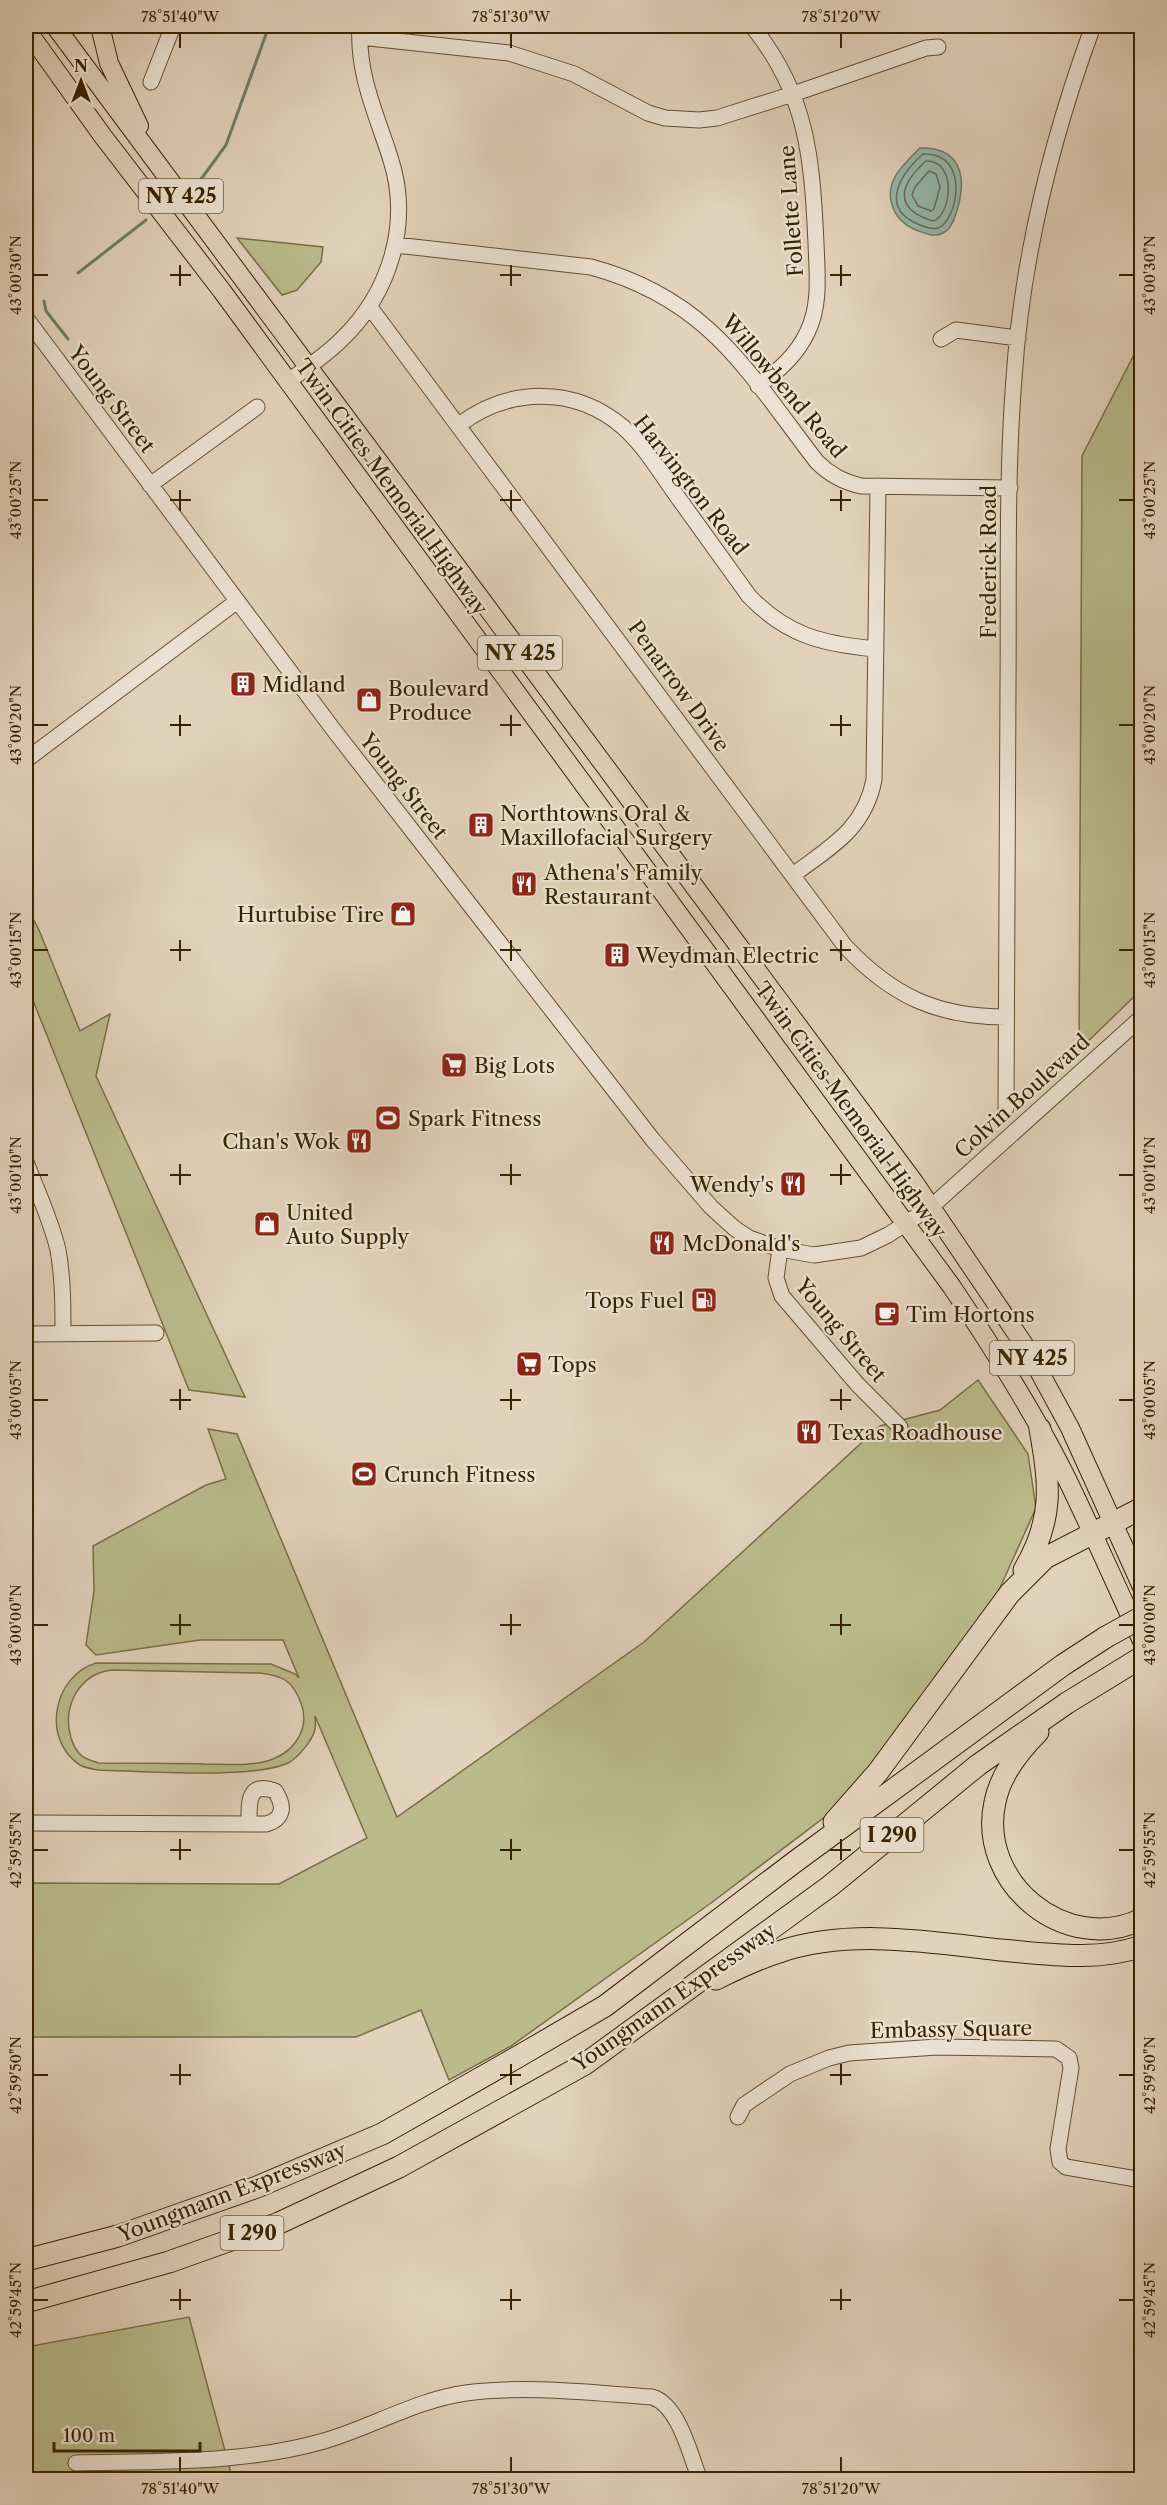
<svg xmlns="http://www.w3.org/2000/svg" width="1167" height="2505" font-family="'Libre Caslon Text',serif">
	<rect width="100%" height="100%" fill="#e2d2bb"/>
	<filter id="stains"><feTurbulence type="fractalNoise" baseFrequency=".00333" numOctaves="4"/><feColorMatrix values="0 0 0 0 .2 0 0 0 0 .09 0 0 0 0 .02 0 0 0 .5 -.17"/></filter>
	<radialGradient id="worn" r=".72"><stop offset=".6" stop-color="#630" stop-opacity="0"/><stop offset="1" stop-color="#630" stop-opacity=".3"/></radialGradient>
	<path fill="#baba8b" stroke="#7a6e46" stroke-width="1.5" fill-rule="evenodd" d="M 237,238 L 323,247 L 321,262 L 297,290 L 282,295 Z
		M 1141,341 L 1141,990 L 1079,1050 L 1082,456 Z
		M 26,905 L 39,930 L 80,1031 L 110,1014 L 96,1076 L 245,1397 L 189,1390 L 26,983 Z
		M 978,1380 L 1028,1454 L 1036,1508 L 999,1590 L 962,1645 L 838,1807 L 711,1903 L 511,2046 L 449,2080 L 421,2010 L 356,2037 L 26,2037 L 26,1883 L 279,1884 L 367,1838 L 315,1716 C 315,1720 316,1725 315,1729 C 313,1740 299,1756 290,1762 C 257,1780 140,1771 98,1770 C 93,1769 85,1768 80,1765 C 41,1740 53,1676 96,1663 L 271,1664 L 295,1674 L 299,1678 L 283,1640 L 200,1640 L 96,1655 L 86,1645 L 94,1591 L 93,1546 L 206,1485 L 226,1479 L 208,1429 L 237,1434 L 397,1817 L 644,1642 L 880,1426 L 940,1410 ZM 112,1670 L 260,1673 C 283,1676 292,1680 301,1703 C 310,1727 296,1750 273,1759 C 253,1767 226,1764 205,1764 C 169,1763 134,1763 98,1763 C 93,1761 85,1759 81,1755 C 76,1751 73,1744 71,1738 C 62,1708 78,1674 112,1670 Z
		M 189,2317 L 231,2473 L 186,2478 L 185,2480 L 26,2480 L 26,2347 Z"/>
	<path fill="#95b8ad" stroke="#707c68" stroke-width="1.5" d="M 920,148 C 959,147 967,174 958,207 C 955,216 952,229 943,233 C 934,238 925,233 916,230 C 904,225 896,218 892,205 C 884,181 904,164 920,148 Z"/>
	<g fill="none" stroke-linecap="round" stroke-linejoin="round">
		<path stroke="#676d56" stroke-width="1.5" d="M 923,154 C 971,152 958,221 938,228 C 931,230 926,227 920,225 C 879,209 899,175 923,154 Z
			M 926,161 C 957,160 952,215 933,221 C 893,209 899,185 926,161 Z
			M 929,171 L 936,174 L 940,187 L 934,209 L 931,211 L 918,206 L 912,195 L 915,187 Z"/>
		<path stroke="#707c68" stroke-width="3" d="M 196,186 L 226,145 L 269,26
			M 78,273 L 146,220
			M 44,301 L 46,311 L 68,339"/>
		<defs>
			<path id="minor" d="M 752,26 C 808,95 812,159 816,243 C 817,274 821,305 807,333 C 796,356 778,371 758,386
				M 360,37 L 509,53 L 574,74 L 648,113 L 665,118 L 699,120 L 717,118 L 793,94 L 926,48 L 938,47
				M 151,82 L 173,26
				M 396,245 L 591,267 C 709,299 747,371 817,462 C 830,475 843,482 861,486 L 1010,488
				M 369,306 L 845,946 C 892,996 937,1017 1006,1017
				M 26,318 L 333,729 L 653,1140 L 711,1207 L 734,1228 L 749,1238 L 780,1249 L 814,1255 L 861,1248 L 888,1235 L 931,1207 L 1142,1017
				M 941,339 L 956,330 L 1018,338
				M 287,382 C 305,369 325,356 341,340 C 390,293 412,223 390,157 C 376,113 357,74 360,26
				M 459,425 C 509,387 575,386 623,427 C 647,448 663,478 682,503 C 704,534 727,565 749,596 C 787,636 823,644 876,649
				M 150,485 L 257,407
				M 26,760 L 236,602
				M 793,875 C 830,847 864,830 874,780 L 878,486
				M 1006,1108 C 1006,967 1007,826 1008,685 C 1009,583 1006,480 1014,378 C 1022,258 1052,138 1093,26
				M 26,1162 C 37,1191 51,1220 58,1250 C 63,1278 63,1306 63,1334
				M 780,1249 L 776,1278 L 782,1296 L 858,1385 L 900,1427
				M 26,1334 L 156,1333
				M 26,1823 L 266,1824 C 284,1819 285,1806 275,1791 C 247,1781 249,1803 249,1824
				M 738,2117 L 744,2105 L 790,2074 L 829,2058 L 849,2053 L 937,2047 L 1056,2049 L 1069,2058 L 1071,2068 L 1058,2149 L 1060,2162 L 1066,2167 L 1142,2180
				M 76,2463 C 160,2461 243,2464 324,2441 C 372,2427 416,2400 466,2393 C 527,2385 591,2393 652,2397 C 679,2405 690,2455 700,2480"/>
			<path id="major" d="M 55,26 L 914,1182 L 1027,1349 L 1070,1428 L 1142,1587
				M 100,26 L 109,63 L 139,126
				M 26,29 L 102,135 L 222,291 L 952,1287 C 993,1348 1032,1409 1065,1475 C 1092,1530 1116,1586 1142,1641"/>
			<path id="highway" d="M 1024,1570 C 1054,1519 1050,1485 1040,1429
				M 1038,1732 C 1020,1750 1000,1776 995,1802 C 977,1883 1066,1956 1142,1919
				M 834,1822 L 878,1772 L 1010,1593 L 1045,1558 L 1142,1508
				M 716,1979 C 736,1969 757,1959 779,1952 C 849,1928 930,1942 1001,1950 C 1047,1954 1097,1962 1142,1946
				M 26,2260 L 118,2236 L 257,2187 L 382,2134 L 514,2059 L 605,2006 L 796,1861 L 1063,1665 L 1106,1637
				M 26,2302 L 169,2262 L 279,2223 L 399,2167 L 585,2064 L 830,1886 L 978,1765 L 1067,1703 L 1142,1657"/>
		</defs>
		<use href="#minor" stroke="#634e2f" stroke-width="17"/>
		<use href="#major" stroke="#392200" stroke-width="20"/>
		<use href="#highway" stroke="#392200" stroke-width="23"/>
		<use href="#minor" stroke="#ece2d3" stroke-width="15"/>
		<use href="#major" stroke="#e2d2bb" stroke-width="18"/>
		<use href="#highway" stroke="#e2d2bb" stroke-width="21"/>
		<defs>
			<path id="highway-bridge" d="M 1106,1637 L 1142,1617"/>
		</defs>
		<use href="#highway-bridge" stroke="#392200" stroke-width="23" stroke-linecap="butt"/>
		<use href="#highway-bridge" stroke="#e2d2bb" stroke-width="21"/>
	</g>
	<path fill="none" stroke="#392200" stroke-width="2" d="M 180,33 L 180,48M 511,33 L 511,48M 841,33 L 841,48M 180,265 L 180,286M 511,265 L 511,286M 841,265 L 841,286M 33,275 L 48,275M 170,275 L 191,275M 500,275 L 521,275M 830,275 L 851,275M 1119,275 L 1134,275M 180,490 L 180,511M 511,490 L 511,511M 841,490 L 841,511M 33,500 L 48,500M 170,500 L 191,500M 500,500 L 521,500M 830,500 L 851,500M 1119,500 L 1134,500M 180,715 L 180,736M 511,715 L 511,736M 841,715 L 841,736M 33,725 L 48,725M 170,725 L 191,725M 500,725 L 521,725M 830,725 L 851,725M 1119,725 L 1134,725M 180,940 L 180,961M 511,940 L 511,961M 841,940 L 841,961M 33,950 L 48,950M 170,950 L 191,950M 500,950 L 521,950M 830,950 L 851,950M 1119,950 L 1134,950M 180,1164 L 180,1185M 511,1164 L 511,1185M 841,1164 L 841,1185M 33,1175 L 48,1175M 170,1175 L 191,1175M 500,1175 L 521,1175M 830,1175 L 851,1175M 1119,1175 L 1134,1175M 180,1389 L 180,1410M 511,1389 L 511,1410M 841,1389 L 841,1410M 33,1400 L 48,1400M 170,1400 L 191,1400M 500,1400 L 521,1400M 830,1400 L 851,1400M 1119,1400 L 1134,1400M 180,1614 L 180,1635M 511,1614 L 511,1635M 841,1614 L 841,1635M 33,1625 L 48,1625M 170,1625 L 191,1625M 500,1625 L 521,1625M 830,1625 L 851,1625M 1119,1625 L 1134,1625M 180,1839 L 180,1860M 511,1839 L 511,1860M 841,1839 L 841,1860M 33,1850 L 48,1850M 170,1850 L 191,1850M 500,1850 L 521,1850M 830,1850 L 851,1850M 1119,1850 L 1134,1850M 180,2064 L 180,2085M 511,2064 L 511,2085M 841,2064 L 841,2085M 33,2075 L 48,2075M 170,2075 L 191,2075M 500,2075 L 521,2075M 830,2075 L 851,2075M 1119,2075 L 1134,2075M 180,2289 L 180,2310M 511,2289 L 511,2310M 841,2289 L 841,2310M 33,2300 L 48,2300M 170,2300 L 191,2300M 500,2300 L 521,2300M 830,2300 L 851,2300M 1119,2300 L 1134,2300M 180,2457 L 180,2472M 511,2457 L 511,2472M 841,2457 L 841,2472"/>
	<defs>
		<symbol id="building-square" viewBox="-11 -11 22 22"><rect x="-9" y="-9" width="18" height="18" rx="4" fill="#8f2418" stroke="#ece2d3"/><path d="M-4-6H4V6H1V3H-1V6H-4ZM-2.5-4.3h1.7v1.8h-1.7ZM.8-4.3h1.7v1.8H.8ZM-2.5-1h1.7V.8h-1.7ZM.8-1h1.7V.8H.8Z" fill="#fff"/></symbol>
		<symbol id="shop-square" viewBox="-11 -11 22 22"><rect x="-9" y="-9" width="18" height="18" rx="4" fill="#8f2418" stroke="#ece2d3"/><path d="M-5-2.5h2.3a2.7 3.5 0 0 1 5.4 0H5L5.5 6h-11ZM-1.5-2.5h3a1.5 2.3 0 0 0-3 0Z" fill="#fff"/></symbol>
		<symbol id="restaurant-square" viewBox="-11 -11 22 22"><rect x="-9" y="-9" width="18" height="18" rx="4" fill="#8f2418" stroke="#ece2d3"/><path d="M-5-6h1v4h1v-4h1v4h1v-4h1v5L-1.5 .5V6h-2V.5L-5-1ZM5-6V6H3V1.5H1.5Q1.5-4 5-6Z" fill="#fff"/></symbol>
		<symbol id="supermarket-square" viewBox="-11 -11 22 22"><rect x="-9" y="-9" width="18" height="18" rx="4" fill="#8f2418" stroke="#ece2d3"/><path d="M-6-5.5h2.5l.6 2H6L4.5 2H-2.5L-4.4-4H-6ZM-1.5 3.2a1.3 1.3 0 1 0 .1 0ZM3 3.2a1.3 1.3 0 1 0 .1 0Z" fill="#fff"/></symbol>
		<symbol id="stadium-square" viewBox="-11 -11 22 22"><rect x="-9" y="-9" width="18" height="18" rx="4" fill="#8f2418" stroke="#ece2d3"/><path d="M0-5a6.5 5 0 1 0 0 10a6.5 5 0 1 0 0-10ZM-3.5-1.8h7v3.6h-7Z" fill="#fff"/></symbol>
		<symbol id="fuel-square" viewBox="-11 -11 22 22"><rect x="-9" y="-9" width="18" height="18" rx="4" fill="#8f2418" stroke="#ece2d3"/><path d="M-5.5-6h7V0h2V4h1.3V-2.5L3-4.5l.8-.8L6-3V5H2.5V1h-1V6h-7ZM-4.2-4.7v3.2H.2V-4.7Z" fill="#fff"/></symbol>
		<symbol id="cafe-square" viewBox="-11 -11 22 22"><rect x="-9" y="-9" width="18" height="18" rx="4" fill="#8f2418" stroke="#ece2d3"/><path d="M-5.5-4.5H6V0H3Q3 3.5 0 3.5H-2.5Q-5.5 3.5-5.5 0ZM3-3.2v2h1.7v-2ZM-6 4.5H4V6H-6Z" fill="#fff"/></symbol>
	</defs>
	<g fill-rule="evenodd">
		<use href="#building-square" x="228" y="669" width="30" height="30"/>
		<use href="#shop-square" x="354" y="685" width="30" height="30"/>
		<use href="#building-square" x="466" y="810" width="30" height="30"/>
		<use href="#restaurant-square" x="509" y="869" width="30" height="30"/>
		<use href="#shop-square" x="388" y="899" width="30" height="30"/>
		<use href="#building-square" x="602" y="940" width="30" height="30"/>
		<use href="#supermarket-square" x="439" y="1050" width="30" height="30"/>
		<use href="#stadium-square" x="373" y="1103" width="30" height="30"/>
		<use href="#restaurant-square" x="344" y="1126" width="30" height="30"/>
		<use href="#restaurant-square" x="778" y="1169" width="30" height="30"/>
		<use href="#shop-square" x="252" y="1209" width="30" height="30"/>
		<use href="#restaurant-square" x="647" y="1228" width="30" height="30"/>
		<use href="#fuel-square" x="689" y="1285" width="30" height="30"/>
		<use href="#cafe-square" x="872" y="1299" width="30" height="30"/>
		<use href="#supermarket-square" x="514" y="1349" width="30" height="30"/>
		<use href="#restaurant-square" x="794" y="1417" width="30" height="30"/>
		<use href="#stadium-square" x="349" y="1459" width="30" height="30"/>
	</g>
	<g text-anchor="middle" dominant-baseline="central" stroke-width="4.5" stroke-linejoin="round" paint-order="stroke">
		<g fill="#ece2d3" stroke="#6f5c3f" stroke-width="1.5">
			<rect x="139" y="179" width="84" height="34" rx="4.5"/>
			<rect x="478" y="636" width="84" height="34" rx="4.5"/>
			<rect x="990" y="1341" width="84" height="34" rx="4.5"/>
			<rect x="860.5" y="1818" width="63" height="34" rx="4.5"/>
			<rect x="220.5" y="2216" width="63" height="34" rx="4.5"/>
		</g>
		<g font-size="20" font-weight="bold" fill="#392200">
			<text x="181" y="196">NY 425</text>
			<text x="520" y="653">NY 425</text>
			<text x="1032" y="1358">NY 425</text>
			<text x="892" y="1835">I 290</text>
			<text x="252" y="2233">I 290</text>
		</g>
		<g font-size="21" fill="#392200" stroke="#ece2d3">
			<text transform="translate(791 211) rotate(-94)">Follette Lane</text>
			<text transform="translate(784 386) rotate(50)">Willowbend Road</text>
			<text transform="translate(112 399) rotate(53)">Young Street</text>
			<text transform="translate(691 485) rotate(52)">Harvington Road</text>
			<text transform="translate(392 487) rotate(54)">Twin Cities Memorial Highway</text>
			<text transform="translate(988 562) rotate(-90)">Frederick Road</text>
			<text transform="translate(679 686) rotate(54)">Penarrow Drive</text>
			<text transform="translate(404 786) rotate(52)">Young Street</text>
			<text transform="translate(1022 1096) rotate(-42)">Colvin Boulevard</text>
			<text transform="translate(851 1110) rotate(54)">Twin Cities Memorial Highway</text>
			<text transform="translate(841 1330) rotate(50)">Young Street</text>
			<text transform="translate(674 1997) rotate(-35)">Youngmann Expressway</text>
			<text transform="translate(951 2029) rotate(-1)">Embassy Square</text>
			<text transform="translate(232 2192) rotate(-21)">Youngmann Expressway</text>
		</g>
		<g font-size="21" fill="#392200" stroke="#ece2d3" text-anchor="start">
			<text x="262" y="684">Midland</text>
			<text x="388" y="688">Boulevard<tspan x="388" dy="24">Produce</tspan></text>
			<text x="500" y="813">Northtowns Oral &amp;<tspan x="500" dy="24">Maxillofacial Surgery</tspan></text>
			<text x="544" y="872">Athena's Family<tspan x="544" dy="24">Restaurant</tspan></text>
			<text x="384" y="914" text-anchor="end">Hurtubise Tire</text>
			<text x="636" y="955">Weydman Electric</text>
			<text x="474" y="1065">Big Lots</text>
			<text x="408" y="1118">Spark Fitness</text>
			<text x="340" y="1141" text-anchor="end">Chan's Wok</text>
			<text x="774" y="1184" text-anchor="end">Wendy's</text>
			<text x="286" y="1212">United<tspan x="286" dy="24">Auto Supply</tspan></text>
			<text x="682" y="1243">McDonald's</text>
			<text x="684" y="1300" text-anchor="end">Tops Fuel</text>
			<text x="906" y="1314">Tim Hortons</text>
			<text x="548" y="1364">Tops</text>
			<text x="828" y="1432">Texas Roadhouse</text>
			<text x="384" y="1474">Crunch Fitness</text>
		</g>
	</g>
	<rect width="1167" height="2505" fill="none" stroke="#e2d2bb" stroke-width="66"/>
	<g transform="translate(81 81)" stroke="#ece2d3" stroke-width="4.5" paint-order="stroke">
	<path d="M0-4.5L10 22L0 15L-10 22Z" fill="#392200"/>
	<text y="-9" font-size="16" font-weight="bold" text-anchor="middle" fill="#392200">N</text>
	</g>
	<path d="M54 2442v9h146v-9" fill="none" stroke="#392200" stroke-width="3"/>
	<text x="63" y="2442" font-size="18" fill="#392200" stroke="#ece2d3" stroke-width="4.5" paint-order="stroke">100 m</text>
	<rect x="33" y="33" width="1101" height="2439" fill="none" stroke="#392200" stroke-width="2"/>
	<g font-size="15" text-anchor="middle" fill="#392200">
		<text x="180" y="22">78°51'40"W</text>
		<text x="511" y="22">78°51'30"W</text>
		<text x="841" y="22">78°51'20"W</text>
		<text transform="translate(16 275) rotate(-90)" y="5">43°00'30"N</text>
		<text transform="translate(1150 275) rotate(-90)" y="5">43°00'30"N</text>
		<text transform="translate(16 500) rotate(-90)" y="5">43°00'25"N</text>
		<text transform="translate(1150 500) rotate(-90)" y="5">43°00'25"N</text>
		<text transform="translate(16 725) rotate(-90)" y="5">43°00'20"N</text>
		<text transform="translate(1150 725) rotate(-90)" y="5">43°00'20"N</text>
		<text transform="translate(16 950) rotate(-90)" y="5">43°00'15"N</text>
		<text transform="translate(1150 950) rotate(-90)" y="5">43°00'15"N</text>
		<text transform="translate(16 1175) rotate(-90)" y="5">43°00'10"N</text>
		<text transform="translate(1150 1175) rotate(-90)" y="5">43°00'10"N</text>
		<text transform="translate(16 1400) rotate(-90)" y="5">43°00'05"N</text>
		<text transform="translate(1150 1400) rotate(-90)" y="5">43°00'05"N</text>
		<text transform="translate(16 1625) rotate(-90)" y="5">43°00'00"N</text>
		<text transform="translate(1150 1625) rotate(-90)" y="5">43°00'00"N</text>
		<text transform="translate(16 1850) rotate(-90)" y="5">42°59'55"N</text>
		<text transform="translate(1150 1850) rotate(-90)" y="5">42°59'55"N</text>
		<text transform="translate(16 2075) rotate(-90)" y="5">42°59'50"N</text>
		<text transform="translate(1150 2075) rotate(-90)" y="5">42°59'50"N</text>
		<text transform="translate(16 2300) rotate(-90)" y="5">42°59'45"N</text>
		<text transform="translate(1150 2300) rotate(-90)" y="5">42°59'45"N</text>
		<text x="180" y="2494">78°51'40"W</text>
		<text x="511" y="2494">78°51'30"W</text>
		<text x="841" y="2494">78°51'20"W</text>
	</g>
	<rect width="100%" height="100%" filter="url(#stains)"/>
	<rect width="100%" height="100%" fill="url(#worn)"/>
</svg>
